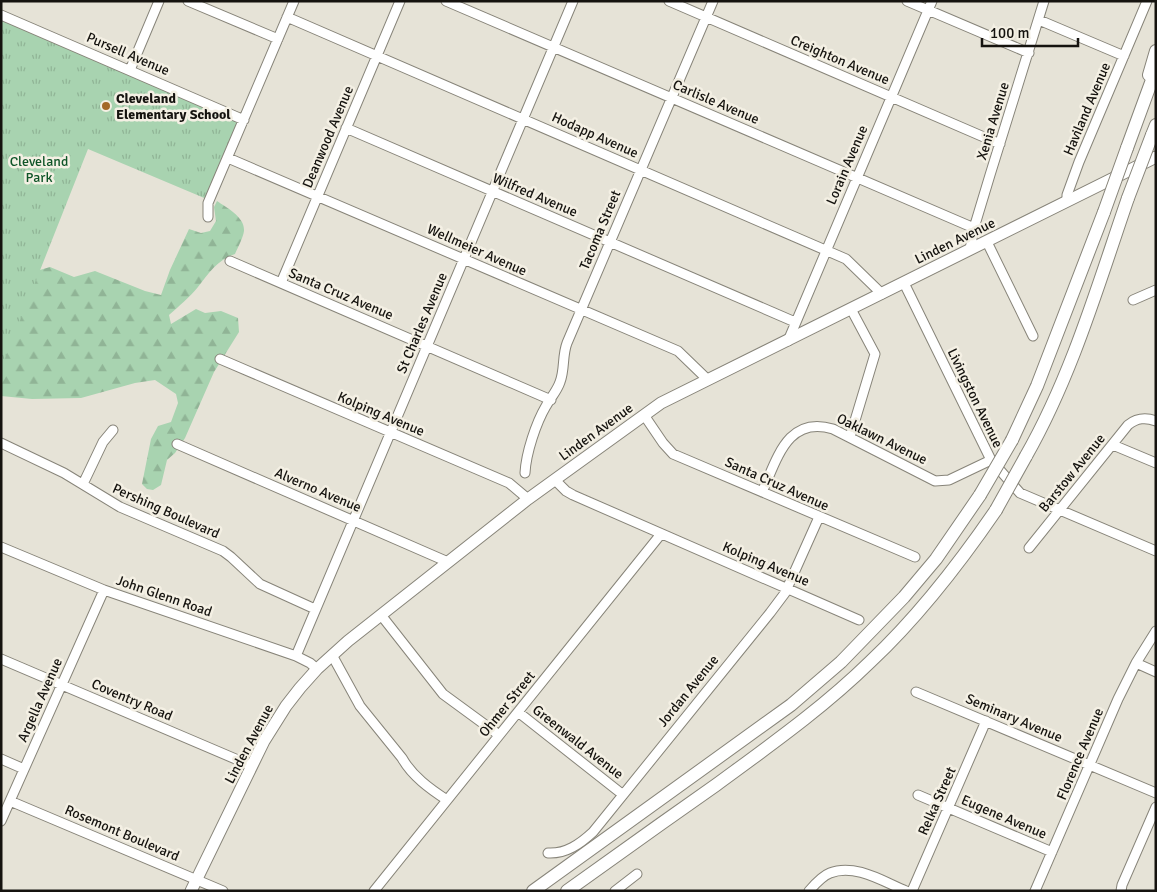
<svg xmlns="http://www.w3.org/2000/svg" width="1157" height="892" font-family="Signika,sans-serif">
	<defs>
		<pattern id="forest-firs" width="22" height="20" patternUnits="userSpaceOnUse" patternTransform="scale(1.25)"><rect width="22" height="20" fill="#a8d3b0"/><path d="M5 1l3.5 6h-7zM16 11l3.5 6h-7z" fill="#90b496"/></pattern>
		<pattern id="park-tufts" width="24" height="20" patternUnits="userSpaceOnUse" patternTransform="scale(1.25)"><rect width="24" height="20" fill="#a8d3b0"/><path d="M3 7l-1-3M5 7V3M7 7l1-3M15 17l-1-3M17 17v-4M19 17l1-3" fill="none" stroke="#90b496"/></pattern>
	</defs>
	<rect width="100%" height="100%" fill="#e6e3d7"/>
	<path fill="url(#forest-firs)" d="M 217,201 C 227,208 245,217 244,231 C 243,238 238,247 235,254 C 217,260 209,273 198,287 C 189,298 179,306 169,315 L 171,324 L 196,309 L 205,313 L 221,311 L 238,318 L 239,332 L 214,372 L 185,438 L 175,453 L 167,460 L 161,485 L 153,490 L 147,489 L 142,484 L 151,439 L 158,426 L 171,422 L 178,403 L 176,394 L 155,380 L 135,383 L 81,398 L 32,399 L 1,396 L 1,295 L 33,272 L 50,267 L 74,277 L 95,271 L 145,291 L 161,295 L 170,270 L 189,229 L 201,233 L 210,231 L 216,221 L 214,207 Z"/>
	<path fill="url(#park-tufts)" d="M 1,15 L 244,120 L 209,200 L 88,149 L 1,369 Z"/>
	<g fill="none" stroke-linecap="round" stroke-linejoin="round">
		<defs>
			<path id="minor" d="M 188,1 L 278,39
				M 446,1 L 974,228
				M 669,1 L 1000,144
				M 907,1 L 1029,53
				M 1,15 L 244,120
				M 287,17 L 846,259 L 882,294
				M 1039,20 L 1124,56
				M 130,70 L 159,1
				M 346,128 L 795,322
				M 228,158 L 678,351 L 708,380
				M 1067,201 L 1067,195 L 1079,162 L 1147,1
				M 208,217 L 208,203 L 294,1
				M 987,242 L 1033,336
				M 970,249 L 974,228 L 990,175 L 1044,1
				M 230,261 L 551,400
				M 281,283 L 400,1
				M 904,283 L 991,460 L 1020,493 L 1156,551
				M 1133,300 L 1156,290
				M 788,341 L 932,1
				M 220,359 L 509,483 L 528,499
				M 644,415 L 663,443 L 673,454 L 915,557
				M 850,437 L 875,354 L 851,309
				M 1,443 L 64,473 L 120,507 L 223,551 L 231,557 L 260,584 L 315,609
				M 177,444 L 448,562
				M 1113,445 L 1156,463
				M 525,473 C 526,453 536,423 546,406 C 551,397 557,391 560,382 C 565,369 562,356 567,343 L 713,1
				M 555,480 L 566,491 L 573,495 L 859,620
				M 83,484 L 103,442 L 113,430
				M 762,492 C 777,460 787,415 833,429 L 935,481 L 949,480 L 991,460
				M 1,547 L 104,590 L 296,656 L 310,663 L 317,669
				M 1029,548 L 1128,425 C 1137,418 1145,417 1156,421
				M 381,615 L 443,694 L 499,735
				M 332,655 L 360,706 L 402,758 C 412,776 430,789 447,800
				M 296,656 L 573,1
				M 1,659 L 252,766
				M 1136,663 L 1156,672
				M 916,692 L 1156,793
				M 518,712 L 622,794
				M 1,759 L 24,769
				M 918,795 L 1052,852
				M 10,801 L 223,891
				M 1,821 L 104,590
				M 548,853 C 566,854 580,844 593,832 L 770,613 L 785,593 L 819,517
				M 374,891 L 661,534
				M 615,891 L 637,874
				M 809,891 C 815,884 822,876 830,873 C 855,863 884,882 906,891
				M 912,891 L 986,721
				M 1035,891 L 1118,699 L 1136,663 L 1156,631
				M 1121,891 L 1122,885 L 1156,807"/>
			<path id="major" d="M 191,891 L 264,741 L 286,706 L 300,688 L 317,669 L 348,641 L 528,499 L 661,403 L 1156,157"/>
			<path id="highway" d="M 1149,75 L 1156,51
				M 1152,135 L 1156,125
				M 1127,148 L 1156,69
				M 1012,440 L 1037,386 L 1104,212
				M 1026,456 C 1072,375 1098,285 1128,198
				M 533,891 L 791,705 L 841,662 L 904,597 L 936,559 L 980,495
				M 567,891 C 617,855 666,820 716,785 C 769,746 823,708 870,662 C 918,617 959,564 996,510"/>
		</defs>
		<use href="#minor" stroke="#878479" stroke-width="11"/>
		<use href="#major" stroke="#878479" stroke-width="13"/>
		<use href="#highway" stroke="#878479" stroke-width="14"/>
		<use href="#minor" stroke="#fff" stroke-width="9"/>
		<use href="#major" stroke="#fff" stroke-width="11"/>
		<use href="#highway" stroke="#fff" stroke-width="12"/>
		<defs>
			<path id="highway-bridge" d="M 1128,198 L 1152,135
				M 1104,212 L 1127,148
				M 980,495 L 1012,440
				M 996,510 L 1026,456"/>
		</defs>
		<use href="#highway-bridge" stroke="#878479" stroke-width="14" stroke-linecap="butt"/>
		<use href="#highway-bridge" stroke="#fff" stroke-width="12"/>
	</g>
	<circle fill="#a36928" stroke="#f4f0e4" stroke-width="2" cx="106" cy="106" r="5"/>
	<g text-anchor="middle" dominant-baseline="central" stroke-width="5" stroke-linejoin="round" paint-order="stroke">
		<g font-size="14" fill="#15130f" stroke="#f4f0e4">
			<text transform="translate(128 54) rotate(23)">Pursell Avenue</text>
			<text transform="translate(840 60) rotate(23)">Creighton Avenue</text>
			<text transform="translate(716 102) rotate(23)">Carlisle Avenue</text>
			<text transform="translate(1087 109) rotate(-67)">Haviland Avenue</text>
			<text transform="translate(993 121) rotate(-73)">Xenia Avenue</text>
			<text transform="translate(595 135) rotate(24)">Hodapp Avenue</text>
			<text transform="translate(328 137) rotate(-67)">Deanwood Avenue</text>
			<text transform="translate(847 165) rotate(-67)">Lorain Avenue</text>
			<text transform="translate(535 195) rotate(23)">Wilfred Avenue</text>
			<text transform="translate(600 230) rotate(-67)">Tacoma Street</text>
			<text transform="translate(955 241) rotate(-26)">Linden Avenue</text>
			<text transform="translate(477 250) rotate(24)">Wellmeier Avenue</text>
			<text transform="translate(341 294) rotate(23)">Santa Cruz Avenue</text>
			<text transform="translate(422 323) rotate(-67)">St Charles Avenue</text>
			<text transform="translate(975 398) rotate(64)">Livingston Avenue</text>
			<text transform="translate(381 414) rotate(23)">Kolping Avenue</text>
			<text transform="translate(596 432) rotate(-36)">Linden Avenue</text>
			<text transform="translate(882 439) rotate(26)">Oaklawn Avenue</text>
			<text transform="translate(1072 473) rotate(-51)">Barstow Avenue</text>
			<text transform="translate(777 484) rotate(24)">Santa Cruz Avenue</text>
			<text transform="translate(318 490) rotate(23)">Alverno Avenue</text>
			<text transform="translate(166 511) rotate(24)">Pershing Boulevard</text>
			<text transform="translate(766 564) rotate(23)">Kolping Avenue</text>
			<text transform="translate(164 596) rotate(19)">John Glenn Road</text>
			<text transform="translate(688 691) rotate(-51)">Jordan Avenue</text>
			<text transform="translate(40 700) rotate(-66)">Argella Avenue</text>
			<text transform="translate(132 700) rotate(23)">Coventry Road</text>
			<text transform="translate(507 704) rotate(-51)">Ohmer Street</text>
			<text transform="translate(1014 718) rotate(23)">Seminary Avenue</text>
			<text transform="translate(578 742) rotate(38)">Greenwald Avenue</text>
			<text transform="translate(249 744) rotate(-62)">Linden Avenue</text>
			<text transform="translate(1080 754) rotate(-67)">Florence Avenue</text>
			<text transform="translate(937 801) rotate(-66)">Relka Street</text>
			<text transform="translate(1004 817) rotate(23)">Eugene Avenue</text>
			<text transform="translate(122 833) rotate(23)">Rosemont Boulevard</text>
		</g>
		<g font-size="14" font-weight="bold" fill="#15130f" stroke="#f4f0e4" text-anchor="start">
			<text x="116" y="98">Cleveland<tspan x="116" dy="16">Elementary School</tspan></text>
		</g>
		<g font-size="14" fill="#0f5528" stroke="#f4f0e4">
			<text x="39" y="161">Cleveland<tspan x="39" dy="16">Park</tspan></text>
		</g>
	</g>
	<rect width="1157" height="892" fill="none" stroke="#15130f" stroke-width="5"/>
	<path d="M982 38v8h96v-8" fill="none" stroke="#15130f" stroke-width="2.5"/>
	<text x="990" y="38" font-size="15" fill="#15130f" stroke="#f4f0e4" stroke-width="4" paint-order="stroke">100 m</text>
</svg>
